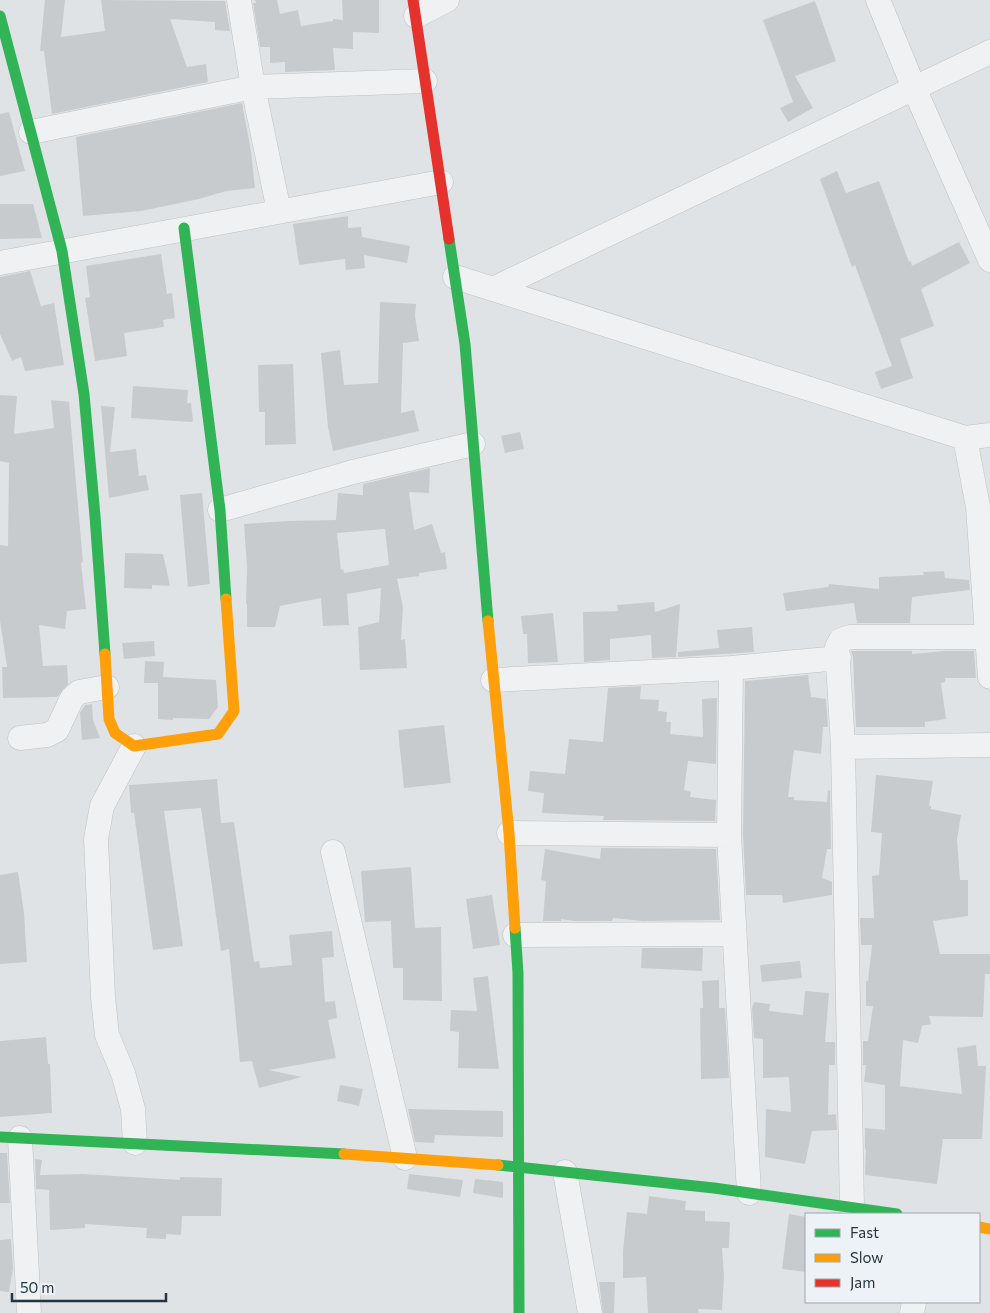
<svg xmlns="http://www.w3.org/2000/svg" width="990" height="1313" font-family="Commissioner,sans-serif">
	<rect width="100%" height="100%" fill="#e0e3e5"/>
	<path fill="#c8cbcd" fill-rule="evenodd" d="M 45,0 L 65,0 L 61,37 L 105,31 L 101,0 L 225,1 L 230,31 L 215,30 L 215,22 L 170,19 L 187,67 L 206,64 L 208,82 L 52,114 L 44,51 L 40,51 Z
		M 255,0 L 277,0 L 280,14 L 298,10 L 301,26 L 333,21 L 333,19 L 343,20 L 342,0 L 379,0 L 379,33 L 353,32 L 353,49 L 333,48 L 335,70 L 285,72 L 285,62 L 270,63 L 270,47 L 260,47 L 253,3 L 256,3 Z
		M 815,1 L 836,61 L 795,76 L 813,108 L 788,122 L 780,108 L 793,102 L 763,20 Z
		M 242,103 L 251,151 L 255,188 L 226,191 L 199,199 L 141,211 L 83,216 L 76,137 Z
		M 9,112 L 25,171 L 0,176 L 0,114 Z
		M 837,171 L 846,193 L 879,181 L 909,262 L 911,261 L 912,266 L 959,242 L 970,263 L 921,289 L 934,326 L 900,339 L 913,378 L 881,389 L 875,372 L 892,366 L 855,265 L 852,267 L 820,179 Z
		M 0,204 L 33,204 L 42,238 L 0,239 Z
		M 348,216 L 348,228 L 361,227 L 362,237 L 410,246 L 407,263 L 364,255 L 365,268 L 346,270 L 345,259 L 299,265 L 293,224 Z
		M 161,254 L 167,294 L 172,293 L 175,318 L 163,320 L 164,327 L 124,333 L 127,356 L 95,361 L 85,298 L 90,297 L 86,266 Z
		M 30,271 L 41,306 L 54,303 L 64,365 L 25,371 L 21,357 L 12,361 L 0,334 L 0,277 Z
		M 380,302 L 416,304 L 415,316 L 419,341 L 403,343 L 401,413 L 414,410 L 419,431 L 333,451 L 328,427 L 321,353 L 340,350 L 344,385 L 378,383 Z
		M 293,364 L 296,444 L 265,445 L 265,412 L 259,412 L 258,365 Z
		M 133,386 L 188,390 L 187,403 L 191,403 L 193,421 L 191,422 L 131,418 Z
		M 0,395 L 17,396 L 14,434 L 54,428 L 51,400 L 69,402 L 79,517 L 83,562 L 81,563 L 86,609 L 67,611 L 65,629 L 39,625 L 43,666 L 67,665 L 68,684 L 57,697 L 3,698 L 2,667 L 7,667 L 0,621 L 0,545 L 8,546 L 9,463 L 0,461 Z
		M 101,406 L 115,407 L 110,452 L 136,449 L 139,476 L 146,475 L 149,490 L 109,498 Z
		M 520,432 L 524,449 L 505,453 L 501,436 Z
		M 430,468 L 429,493 L 409,492 L 414,530 L 432,524 L 441,553 L 445,552 L 447,569 L 419,573 L 419,576 L 397,579 L 403,607 L 401,640 L 405,639 L 407,668 L 360,670 L 358,627 L 379,622 L 381,588 L 347,594 L 349,625 L 323,626 L 321,598 L 280,606 L 275,627 L 247,627 L 247,604 L 246,604 L 247,567 L 244,524 L 288,521 L 336,520 L 338,493 L 363,495 L 363,484 ZM 385,529 L 389,565 L 344,573 L 343,569 L 341,570 L 337,533 Z
		M 202,493 L 210,584 L 188,587 L 180,495 Z
		M 125,553 L 163,554 L 170,586 L 152,585 L 152,589 L 124,588 Z
		M 944,571 L 945,578 L 969,580 L 970,590 L 912,597 L 910,623 L 857,623 L 854,603 L 786,611 L 783,593 L 828,587 L 829,584 L 879,589 L 879,577 L 924,575 L 923,572 Z
		M 654,602 L 655,612 L 680,604 L 676,657 L 652,658 L 651,635 L 610,639 L 610,660 L 584,662 L 583,612 L 618,611 L 617,605 Z
		M 553,613 L 558,662 L 528,663 L 527,634 L 523,634 L 521,616 Z
		M 752,627 L 754,652 L 678,657 L 678,652 L 719,648 L 717,630 Z
		M 154,641 L 155,656 L 124,659 L 122,643 Z
		M 851,651 L 912,651 L 912,654 L 945,651 L 974,651 L 976,678 L 945,678 L 945,682 L 941,683 L 946,719 L 925,722 L 925,727 L 856,727 L 853,657 Z
		M 145,661 L 164,662 L 163,677 L 216,680 L 218,707 L 209,719 L 173,718 L 173,720 L 158,719 L 158,683 L 144,683 Z
		M 808,675 L 811,697 L 826,699 L 828,727 L 823,727 L 821,754 L 794,750 L 788,797 L 794,797 L 794,800 L 827,802 L 828,790 L 830,791 L 831,849 L 827,849 L 822,878 L 832,882 L 832,895 L 783,903 L 782,895 L 746,895 L 743,835 L 745,681 Z
		M 641,686 L 640,699 L 659,700 L 658,711 L 667,712 L 666,722 L 671,722 L 670,734 L 703,737 L 702,699 L 717,698 L 716,764 L 688,761 L 684,790 L 691,792 L 690,797 L 716,800 L 715,821 L 603,820 L 604,816 L 542,813 L 544,793 L 528,791 L 530,771 L 565,774 L 569,739 L 603,742 L 608,688 Z
		M 92,704 L 93,720 L 100,738 L 82,740 L 80,713 L 85,705 Z
		M 444,725 L 451,783 L 404,788 L 398,730 Z
		M 876,775 L 933,781 L 929,806 L 931,806 L 931,809 L 961,815 L 957,839 L 960,880 L 968,880 L 968,916 L 933,921 L 940,954 L 990,954 L 990,974 L 985,974 L 983,1017 L 929,1016 L 931,1024 L 922,1026 L 918,1043 L 903,1040 L 900,1086 L 962,1094 L 957,1048 L 976,1045 L 978,1066 L 986,1066 L 982,1139 L 943,1139 L 937,1184 L 865,1175 L 866,1149 L 865,1149 L 865,1128 L 885,1130 L 885,1085 L 864,1082 L 866,1065 L 863,1065 L 863,1041 L 868,1041 L 873,1006 L 866,1006 L 866,981 L 868,981 L 872,945 L 861,945 L 860,918 L 874,918 L 872,876 L 879,875 L 882,833 L 871,832 Z
		M 217,779 L 221,823 L 234,822 L 254,962 L 259,961 L 260,968 L 292,965 L 289,935 L 332,931 L 334,957 L 322,958 L 325,1002 L 335,1001 L 337,1018 L 328,1020 L 336,1058 L 269,1070 L 302,1077 L 259,1088 L 252,1061 L 240,1062 L 229,949 L 221,951 L 201,808 L 164,811 L 183,946 L 153,950 L 134,813 L 131,813 L 129,785 Z
		M 601,848 L 716,849 L 720,920 L 643,921 L 613,918 L 612,921 L 574,921 L 561,919 L 561,921 L 543,921 L 546,881 L 541,880 L 545,849 L 600,859 Z
		M 411,867 L 415,928 L 441,927 L 442,1001 L 403,1000 L 403,968 L 393,968 L 391,921 L 365,922 L 361,871 Z
		M 18,872 L 24,913 L 27,962 L 0,964 L 0,875 Z
		M 492,895 L 500,945 L 473,949 L 466,899 Z
		M 642,948 L 703,948 L 702,971 L 641,968 Z
		M 800,961 L 802,978 L 762,982 L 760,965 Z
		M 488,976 L 499,1069 L 458,1068 L 459,1032 L 450,1031 L 451,1010 L 477,1011 L 473,978 Z
		M 719,980 L 719,1008 L 725,1008 L 729,1078 L 701,1079 L 700,1008 L 703,1008 L 702,981 Z
		M 805,991 L 829,993 L 825,1042 L 835,1042 L 835,1065 L 829,1065 L 828,1115 L 836,1114 L 837,1130 L 812,1131 L 805,1164 L 765,1157 L 766,1109 L 791,1112 L 789,1077 L 763,1078 L 763,1039 L 754,1038 L 752,1008 L 754,1002 L 770,1004 L 769,1011 L 803,1015 Z
		M 46,1037 L 48,1064 L 50,1064 L 52,1113 L 0,1117 L 0,1041 Z
		M 340,1085 L 363,1089 L 359,1106 L 337,1101 Z
		M 408,1109 L 503,1111 L 503,1137 L 435,1135 L 434,1143 L 415,1142 Z
		M 0,1153 L 7,1153 L 10,1203 L 0,1203 Z
		M 35,1159 L 42,1160 L 40,1175 L 83,1174 L 180,1180 L 180,1177 L 222,1178 L 221,1216 L 182,1216 L 181,1235 L 166,1234 L 166,1239 L 146,1238 L 147,1228 L 85,1224 L 85,1228 L 50,1230 L 49,1190 L 36,1189 Z
		M 409,1174 L 463,1180 L 460,1197 L 407,1189 Z
		M 475,1179 L 503,1182 L 503,1198 L 473,1193 Z
		M 649,1196 L 686,1201 L 685,1210 L 705,1211 L 705,1221 L 730,1222 L 729,1248 L 722,1248 L 724,1276 L 722,1310 L 698,1309 L 699,1313 L 648,1313 L 646,1277 L 623,1278 L 623,1251 L 627,1212 L 647,1214 Z
		M 789,1214 L 806,1217 L 806,1272 L 782,1269 Z
		M 11,1239 L 13,1268 L 9,1292 L 0,1291 L 0,1240 Z
		M 599,1282 L 615,1282 L 614,1313 L 603,1313 Z"/>
	<g fill="none" stroke-linecap="round" stroke-linejoin="round">
		<defs>
			<path id="street" d="M 239,0 L 253,87 L 279,211
				M 878,0 L 914,88 L 990,260
				M 416,16 L 447,0
				M 31,132 L 253,87 L 425,81
				M 0,263 L 441,182
				M 455,277 L 965,438 L 990,435
				M 493,289 L 990,52
				M 965,438 L 978,507 L 990,677
				M 220,510 L 353,472 L 473,444
				M 731,668 L 729,835 L 749,1193
				M 493,680 L 731,668 L 839,658
				M 20,738 L 47,735 L 57,730 L 72,698 L 79,692 L 107,687
				M 134,746 L 102,806 L 96,839 L 103,997 L 107,1035 L 123,1073 L 133,1109 L 135,1143
				M 843,747 L 990,745
				M 509,833 L 729,835
				M 333,852 L 405,1158
				M 515,935 L 733,934
				M 20,1138 L 29,1313
				M 565,1172 L 590,1313
				M 852,1207 L 843,747 L 837,647 L 841,640 L 850,637 L 988,637
				M 912,1313 L 914,1302"/>
		</defs>
		<use href="#street" stroke="#bec1c3" stroke-width="25"/>
		<use href="#street" stroke="#eff1f2" stroke-width="24"/>
		<path stroke="#30b455" stroke-width="11" d="M 0,16 L 62,251 L 84,394 L 95,516 L 105,654
			M 184,228 L 220,510 L 226,599
			M 449,239 L 465,344 L 488,621
			M 515,928 L 518,973 L 519,1313
			M 0,1137 L 344,1154
			M 498,1165 L 714,1188 L 897,1214"/>
		<path stroke="#ff9f0a" stroke-width="11" d="M 488,621 L 509,833 L 515,928
			M 105,654 L 109,719 L 115,733 L 134,746 L 218,734 L 234,711 L 226,599
			M 344,1154 L 498,1165
			M 979,1227 L 990,1229"/>
		<path stroke="#e5322d" stroke-width="11" d="M 413,0 L 449,239"/>
	</g>
	<rect x="805" y="1213" width="175" height="90" fill="#ecf2f5" stroke="#9ca6ac"/>
	<rect x="815" y="1229" width="25" height="8" fill="#30b455" stroke="#9ca6ac"/>
	<text x="850" y="1238" font-size="15" fill="#25343f">Fast</text>
	<rect x="815" y="1254" width="25" height="8" fill="#ff9f0a" stroke="#9ca6ac"/>
	<text x="850" y="1263" font-size="15" fill="#25343f">Slow</text>
	<rect x="815" y="1279" width="25" height="8" fill="#e5322d" stroke="#9ca6ac"/>
	<text x="850" y="1288" font-size="15" fill="#25343f">Jam</text>
	<path d="M12 1293v8h154v-8" fill="none" stroke="#25343f" stroke-width="2.5"/>
	<text x="20" y="1293" font-size="15" fill="#25343f" stroke="#ecf2f5" stroke-width="4" paint-order="stroke">50 m</text>
</svg>
